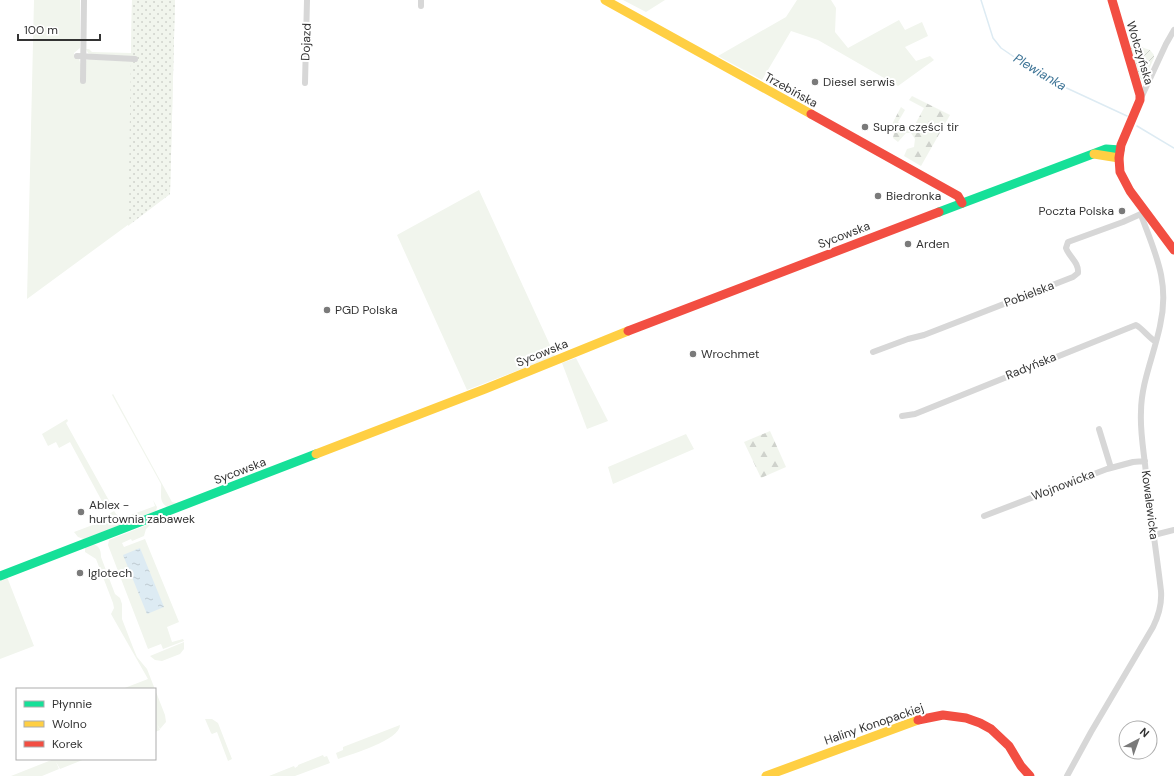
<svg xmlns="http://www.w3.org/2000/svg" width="1174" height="776" font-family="'DM Sans',sans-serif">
	<defs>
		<pattern id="forest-firs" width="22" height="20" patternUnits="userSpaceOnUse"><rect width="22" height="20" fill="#f1f5ed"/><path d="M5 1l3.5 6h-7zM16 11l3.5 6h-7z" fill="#cfd2cc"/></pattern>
		<pattern id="park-dots" width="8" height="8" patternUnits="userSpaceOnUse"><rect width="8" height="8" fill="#f1f5ed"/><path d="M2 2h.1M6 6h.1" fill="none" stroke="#cfd2cc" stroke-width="1.8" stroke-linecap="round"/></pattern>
		<pattern id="garden-furrows" width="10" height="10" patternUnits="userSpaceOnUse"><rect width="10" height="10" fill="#f1f5ed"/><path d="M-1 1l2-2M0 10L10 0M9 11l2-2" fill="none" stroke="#cfd2cc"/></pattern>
		<pattern id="water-ripples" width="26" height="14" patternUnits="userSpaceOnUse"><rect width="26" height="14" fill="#ddebf3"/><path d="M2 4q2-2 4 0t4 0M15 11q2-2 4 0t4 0" fill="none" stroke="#becad1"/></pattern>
	</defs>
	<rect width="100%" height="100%" fill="#fff"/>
	<path fill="#f1f5ed" d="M 34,0 L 80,0 L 80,48 L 74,53 L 74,58 L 79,59 L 81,65 L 88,59 L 91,54 L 88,53 L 86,49 L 89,49 L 92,52 L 131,53 L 132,0 L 175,0 L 170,194 L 27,299 Z
		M 623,0 L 665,0 L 646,12 Z
		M 797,0 L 831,0 L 836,8 L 835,32 L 848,48 L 899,20 L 905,30 L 922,22 L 928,36 L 905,47 L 916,61 L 930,56 L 934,60 L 898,86 L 818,40 L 791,31 L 762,80 L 718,56 L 786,17 Z
		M 479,190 L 555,356 L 467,390 L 397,235 Z
		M 576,358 L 608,421 L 587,429 L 562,363 Z
		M 113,394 L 172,502 L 176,503 L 183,502 L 167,507 C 158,501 162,493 161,484 L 112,395 Z
		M 67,419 L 68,421 L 66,423 L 112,506 L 110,506 L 108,503 L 104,505 L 70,442 L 59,448 L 56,442 L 48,446 L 42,434 Z
		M 686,434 L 694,449 L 613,484 L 608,467 Z
		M 153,500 L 157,507 L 156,511 L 84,539 L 78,537 L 74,532 L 106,520 L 105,516 L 114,511 L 120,519 L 155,506 Z
		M 152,523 L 146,529 L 144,536 L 132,541 L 131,539 L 122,543 L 124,547 L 145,539 L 179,622 L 167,627 L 172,642 L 183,639 L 184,641 L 163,649 L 161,644 L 148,649 L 108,545 L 109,540 Z
		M 91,544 C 99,545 101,549 101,557 L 115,594 L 120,598 L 122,604 L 122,619 L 134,650 L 137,657 L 147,669 L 165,715 L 166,722 L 160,729 L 157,724 L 160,730 L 155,732 L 155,689 L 122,689 L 148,679 L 111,614 L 114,608 L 113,603 L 96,559 L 85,552 L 85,547 Z
		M 7,577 L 34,646 L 0,659 L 0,580 Z
		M 184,642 L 184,649 L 180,654 L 162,661 L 155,660 L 150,656 Z
		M 205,719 L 212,719 L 218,723 L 232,759 L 228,761 L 217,732 L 212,734 L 211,733 Z
		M 400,725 C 400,740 352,754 338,759 L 336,753 L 343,750 L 343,747 Z
		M 323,755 L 324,757 L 327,756 L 330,763 L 295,776 L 269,776 L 294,766 L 295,768 L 298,766 L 298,765 Z
		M 54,759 L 85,759 L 60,769 L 56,762 L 59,769 L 42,776 L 11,776 Z"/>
	<path fill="url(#forest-firs)" d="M 912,96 L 950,115 L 921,166 L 904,156 L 907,149 L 914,147 L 915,139 L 911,133 L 906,133 L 898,142 L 893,138 L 894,131 L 890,128 L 901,107 L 905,110 L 898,122 L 912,130 L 924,108 L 909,100 Z
		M 770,431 L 786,467 L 761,478 L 744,442 Z"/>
	<path fill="url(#park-dots)" d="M 132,0 L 175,0 L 170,194 L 128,226 Z"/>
	<path fill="url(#garden-furrows)" d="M 1132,44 L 1150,50 L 1154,55 L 1154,58 L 1145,78 L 1143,81 L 1139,77 L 1130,47 Z"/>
	<path fill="url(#water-ripples)" d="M 140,548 L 164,607 L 147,614 L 123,555 Z"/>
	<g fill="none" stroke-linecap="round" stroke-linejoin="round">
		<path stroke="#ddebf3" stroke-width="1.5" d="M 981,0 L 993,38 L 1001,48 L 1045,78 L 1127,116
			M 1137,126 L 1174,148"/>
		<path stroke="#d7d7d7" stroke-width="6" d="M 421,6 L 421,0
			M 77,56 L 135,59
			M 83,81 L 84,0
			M 305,83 L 307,0
			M 1141,98 L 1166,44 L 1174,30
			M 873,352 L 908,339 L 924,335 L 1073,277 L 1078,273 C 1079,262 1069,257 1066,248 L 1068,242 L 1123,222 L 1143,213
			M 902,416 L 915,414 L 1136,325 C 1143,329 1148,337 1156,342
			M 1099,429 L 1111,468
			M 984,516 L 1107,469 L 1133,462 L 1145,461
			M 1154,535 L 1174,530
			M 1067,776 L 1091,732 L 1153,627 C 1159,615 1162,604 1161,591 C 1156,548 1149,506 1145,464 C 1143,447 1140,429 1141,412 C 1141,383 1154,355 1160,326 C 1170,283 1156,255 1141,215"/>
		<path stroke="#16e098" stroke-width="9" d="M 939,212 L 1106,149 L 1120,150
			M 0,576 L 316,454"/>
		<path stroke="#ffcf43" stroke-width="9" d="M 605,0 L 811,114
			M 1094,154 L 1119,158
			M 316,454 L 485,389 L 628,331
			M 766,776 L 918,720"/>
		<path stroke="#f24e42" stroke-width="9" d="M 1112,0 L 1140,95 L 1140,100 L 1121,145 L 1119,158 L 1120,172 L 1130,191 L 1174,250
			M 811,114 L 958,196 L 962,203
			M 628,331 L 939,212
			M 918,720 L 943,715 L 966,718 L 980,723 L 991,729 L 1009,746 L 1021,766 L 1030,776"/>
	</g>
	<g fill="#7a7a7a" stroke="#fff" stroke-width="1.5">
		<circle cx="815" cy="82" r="4"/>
		<circle cx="865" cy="127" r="4"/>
		<circle cx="878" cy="196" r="4"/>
		<circle cx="1122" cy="211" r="4"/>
		<circle cx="908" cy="244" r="4"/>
		<circle cx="327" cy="310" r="4"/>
		<circle cx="693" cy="354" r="4"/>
		<circle cx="81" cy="512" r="4"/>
		<circle cx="80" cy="573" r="4"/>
	</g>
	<g text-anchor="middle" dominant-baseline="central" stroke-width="4" stroke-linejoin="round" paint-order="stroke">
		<g font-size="12" fill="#333" stroke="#fff">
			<text transform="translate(306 42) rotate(-88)">Dojazd</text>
			<text transform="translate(1140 53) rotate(73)">Wołczyńska</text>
			<text transform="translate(791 90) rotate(29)">Trzebińska</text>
			<text transform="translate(844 235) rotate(-21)">Sycowska</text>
			<text transform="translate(1029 294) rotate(-21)">Pobielska</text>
			<text transform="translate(542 353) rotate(-22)">Sycowska</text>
			<text transform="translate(1031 366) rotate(-22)">Radyńska</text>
			<text transform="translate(240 471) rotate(-21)">Sycowska</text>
			<text transform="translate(1063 485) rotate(-21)">Wojnowicka</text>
			<text transform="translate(1150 505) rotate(83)">Kowalewicka</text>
			<text transform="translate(874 724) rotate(-19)">Haliny Konopackiej</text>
		</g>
		<g font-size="12" fill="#333" stroke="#fff" text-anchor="start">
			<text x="823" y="82">Diesel serwis</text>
			<text x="873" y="127">Supra części tir</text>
			<text x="886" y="196">Biedronka</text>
			<text x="1114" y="211" text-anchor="end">Poczta Polska</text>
			<text x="916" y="244">Arden</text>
			<text x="335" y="310">PGD Polska</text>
			<text x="701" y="354">Wrochmet</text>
			<text x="89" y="505">Ablex -<tspan x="89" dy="14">hurtownia zabawek</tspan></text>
			<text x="88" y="573">Iglotech</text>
		</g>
		<g font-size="13" font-style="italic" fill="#3f7597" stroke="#fff">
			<text transform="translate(1040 72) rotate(31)">Plewianka</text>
		</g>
	</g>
	<rect x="16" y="688" width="140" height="72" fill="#ffffff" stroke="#adadad"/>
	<rect x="24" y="701" width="20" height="6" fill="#16e098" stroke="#adadad"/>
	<text x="52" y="708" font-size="12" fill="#333333">Płynnie</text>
	<rect x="24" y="721" width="20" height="6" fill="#ffcf43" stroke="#adadad"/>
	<text x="52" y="728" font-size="12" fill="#333333">Wolno</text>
	<rect x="24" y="741" width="20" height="6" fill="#f24e42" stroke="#adadad"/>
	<text x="52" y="748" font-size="12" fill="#333333">Korek</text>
	<g transform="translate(1138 740) rotate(41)"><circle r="19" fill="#ffffff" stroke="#adadad"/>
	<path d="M0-3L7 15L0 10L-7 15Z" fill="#7a7a7a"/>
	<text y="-6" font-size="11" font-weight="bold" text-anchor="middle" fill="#333333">N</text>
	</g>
	<path d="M18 34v6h82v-6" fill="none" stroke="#333333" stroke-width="2"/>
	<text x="24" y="34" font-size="12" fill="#333333" stroke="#ffffff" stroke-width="3" paint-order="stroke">100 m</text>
</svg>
